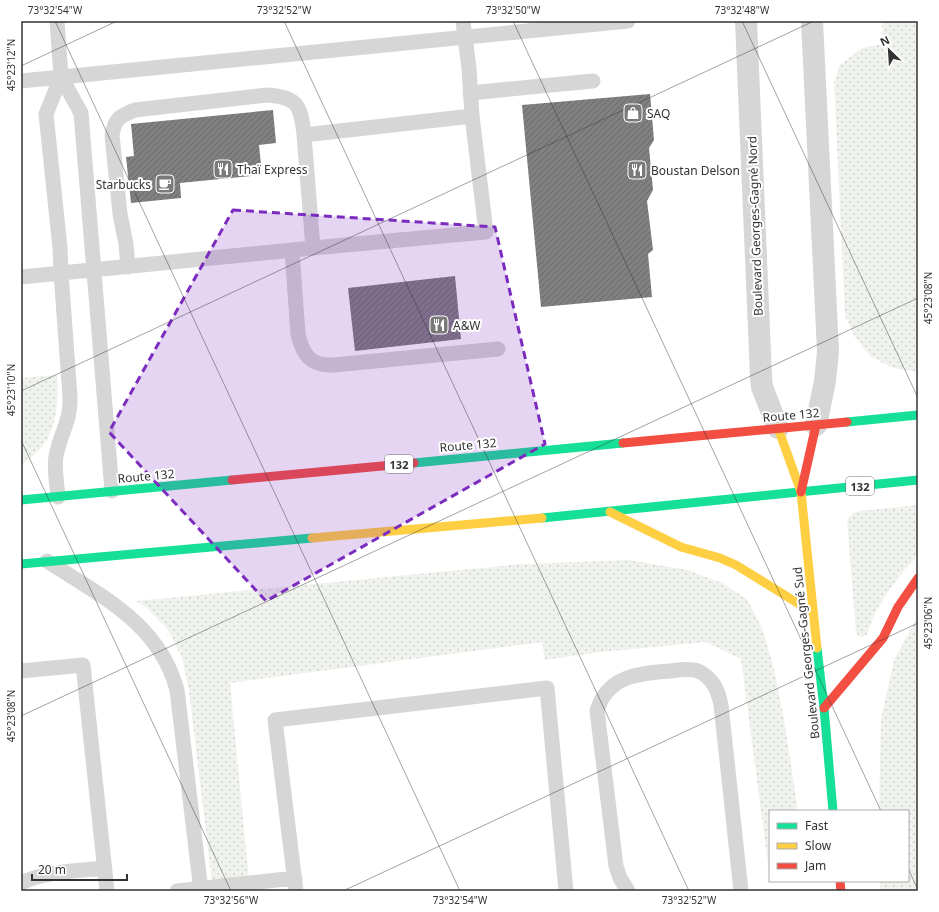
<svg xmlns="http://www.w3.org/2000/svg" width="939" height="912" font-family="'Noto Sans',sans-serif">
	<defs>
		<pattern id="grass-dots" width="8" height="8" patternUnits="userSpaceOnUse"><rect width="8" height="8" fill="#f0f3ed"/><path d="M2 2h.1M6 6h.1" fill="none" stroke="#ced1cc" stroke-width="1.8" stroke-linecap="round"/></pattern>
		<pattern id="building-hatch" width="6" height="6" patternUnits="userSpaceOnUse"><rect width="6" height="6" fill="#808080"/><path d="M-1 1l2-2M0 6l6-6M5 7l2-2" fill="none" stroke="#696969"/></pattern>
	</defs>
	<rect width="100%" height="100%" fill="#fff"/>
	<path fill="url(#grass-dots)" d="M 882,21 L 918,21 L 918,372 L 893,368 L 870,356 L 855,337 L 845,316 L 834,82 L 840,65 L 862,48 L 883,44 Z
		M 57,375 C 59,403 57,436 34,455 C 30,458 26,462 21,464 L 21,378 Z
		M 918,505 L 918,556 L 905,569 L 887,593 L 874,615 L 867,634 L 862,637 L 858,636 L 856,632 L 847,519 L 853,513 L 860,511 Z
		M 628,560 L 688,570 L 722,583 L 747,599 L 762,628 L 773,665 L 784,719 L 798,811 L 770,811 L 770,879 L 741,659 L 706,642 L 600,652 L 545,660 L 542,642 L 230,683 L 250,891 L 213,891 L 189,691 L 182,658 L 169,631 L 146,607 L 136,601 L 522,564 Z
		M 918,616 L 918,891 L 880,891 L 880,881 L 908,881 L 908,811 L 879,811 L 881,719 L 894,660 Z"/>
	<path fill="url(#building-hatch)" d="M 650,94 L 654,140 L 649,148 L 653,190 L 647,201 L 653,250 L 648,254 L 652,297 L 541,307 L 522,105 Z
		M 273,110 L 276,143 L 259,145 L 262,175 L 180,183 L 181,198 L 131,203 L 126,157 L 134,156 L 131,124 Z
		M 455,276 L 461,339 L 355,351 L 348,288 Z"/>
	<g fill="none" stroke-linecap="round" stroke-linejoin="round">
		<path stroke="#d6d6d6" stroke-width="15" d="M 57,21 L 61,77 L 81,113 L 112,491
			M 21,81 L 628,21
			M 470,93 L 593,81
			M 313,248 L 486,232 L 472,116 L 469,68 L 463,21
			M 292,251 L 298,334 C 303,356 311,366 334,365 L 498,349
			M 128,267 L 126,244 L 120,214 L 112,135 C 115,118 120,116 135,110 L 267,95 C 298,97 301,106 304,135
			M 21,277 L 313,248 L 304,135 L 472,116
			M 58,497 C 57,484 54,469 56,456 C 60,434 71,421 70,397 L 61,273 L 60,248 L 46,114 L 61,77
			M 47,561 C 101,596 159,623 177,690 L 201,891
			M 21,671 L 83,665 L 107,891
			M 21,883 C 47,871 77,871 105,868
			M 177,891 L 295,878
			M 296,891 L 275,720 L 547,688 L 566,891
			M 628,891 L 620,878 L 616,866 L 597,711 C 607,676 639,673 670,671 C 678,670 690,668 698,671 C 713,678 718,690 721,705 L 741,891"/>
		<path stroke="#d6d6d6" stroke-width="22" d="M 746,21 L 761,377 L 762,387 L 778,428
			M 812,21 L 828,351 L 825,381 L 816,425"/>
		<path stroke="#16e098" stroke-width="9" d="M 847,422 L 918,415
			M 414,463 L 623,443
			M 21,500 L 232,480
			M 542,518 L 918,480
			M 21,564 L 312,538
			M 817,648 L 824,708 L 833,811"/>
		<path stroke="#ffcf43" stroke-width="9" d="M 778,428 L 801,492 L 817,648
			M 610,512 L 681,547 L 720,558 L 736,565 L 812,612
			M 312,538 L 542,518"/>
		<path stroke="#f24e42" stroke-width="9" d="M 623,443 L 847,422
			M 232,480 L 414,463
			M 801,492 L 816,425
			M 824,708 L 883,638 L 898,607 L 918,578
			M 840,881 L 841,891"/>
	</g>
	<path fill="#7b2cbf" fill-opacity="0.2" stroke="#7b2cbf" stroke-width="3" stroke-dasharray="8 5" stroke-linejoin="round" d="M 233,210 L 495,227 L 545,444 L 266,601 L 109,432 Z"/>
	<path fill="none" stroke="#323232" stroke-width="1" stroke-opacity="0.45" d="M 55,21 L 460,891M 284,21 L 689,891M 513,21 L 881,811M 742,21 L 918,398M 21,66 L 117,21M 21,391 L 814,21M 21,440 L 231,891M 21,716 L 918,298M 908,868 L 918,890M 343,891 L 918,623"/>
	<defs>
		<symbol id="shop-square" viewBox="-11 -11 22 22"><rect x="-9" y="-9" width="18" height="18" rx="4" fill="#7a7a7a" stroke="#fff"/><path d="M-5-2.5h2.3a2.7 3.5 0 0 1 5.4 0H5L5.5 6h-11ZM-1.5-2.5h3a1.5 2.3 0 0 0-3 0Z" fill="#fff"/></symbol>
		<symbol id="restaurant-square" viewBox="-11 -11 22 22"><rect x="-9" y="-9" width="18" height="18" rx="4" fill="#7a7a7a" stroke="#fff"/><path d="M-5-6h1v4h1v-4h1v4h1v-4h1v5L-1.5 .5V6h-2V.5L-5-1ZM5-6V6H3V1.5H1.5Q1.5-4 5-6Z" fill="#fff"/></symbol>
		<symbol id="cafe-square" viewBox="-11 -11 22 22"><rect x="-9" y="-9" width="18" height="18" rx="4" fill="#7a7a7a" stroke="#fff"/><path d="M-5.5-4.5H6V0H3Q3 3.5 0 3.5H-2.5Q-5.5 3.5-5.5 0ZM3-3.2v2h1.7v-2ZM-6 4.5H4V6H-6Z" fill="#fff"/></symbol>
	</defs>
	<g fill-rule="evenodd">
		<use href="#shop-square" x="622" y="102" width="22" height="22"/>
		<use href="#restaurant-square" x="212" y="158" width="22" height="22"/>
		<use href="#restaurant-square" x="626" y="159" width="22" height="22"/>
		<use href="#cafe-square" x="154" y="173" width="22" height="22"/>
		<use href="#restaurant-square" x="428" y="314" width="22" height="22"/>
	</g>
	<g text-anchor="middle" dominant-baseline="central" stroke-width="4" stroke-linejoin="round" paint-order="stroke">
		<g fill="#fff" stroke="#707070" stroke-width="1">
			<rect x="385" y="455" width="28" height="18" rx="3"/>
			<rect x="846" y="477" width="28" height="18" rx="3"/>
		</g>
		<g font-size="11" font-weight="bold" fill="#323232">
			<text x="399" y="464">132</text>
			<text x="860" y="486">132</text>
		</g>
		<g font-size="12" fill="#323232" stroke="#fff" text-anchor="start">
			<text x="647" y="113">SAQ</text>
			<text x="237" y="169">Thaï Express</text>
			<text x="651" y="170">Boustan Delson</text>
			<text x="151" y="184" text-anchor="end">Starbucks</text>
			<text x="453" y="325">A&amp;W</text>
		</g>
		<g font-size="12" fill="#323232" stroke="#fff">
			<text transform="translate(755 226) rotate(-92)">Boulevard Georges-Gagné Nord</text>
			<text transform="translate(791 415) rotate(-5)">Route 132</text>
			<text transform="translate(468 445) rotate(-5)">Route 132</text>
			<text transform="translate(146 476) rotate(-5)">Route 132</text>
			<text transform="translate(806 653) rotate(-96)">Boulevard Georges-Gagné Sud</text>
		</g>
	</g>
	<rect width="939" height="912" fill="none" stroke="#ffffff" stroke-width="44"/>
	<rect x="769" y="810" width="140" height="72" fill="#ffffff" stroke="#adadad"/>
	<rect x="777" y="823" width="20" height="6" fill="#16e098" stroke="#adadad"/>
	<text x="805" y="830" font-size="12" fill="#323232">Fast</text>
	<rect x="777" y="843" width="20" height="6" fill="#ffcf43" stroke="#adadad"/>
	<text x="805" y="850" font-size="12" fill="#323232">Slow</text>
	<rect x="777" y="863" width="20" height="6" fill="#f24e42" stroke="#adadad"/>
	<text x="805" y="870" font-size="12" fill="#323232">Jam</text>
	<g transform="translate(889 50) rotate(335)" stroke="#ffffff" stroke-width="3" paint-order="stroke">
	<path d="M0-3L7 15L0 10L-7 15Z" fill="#323232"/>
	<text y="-6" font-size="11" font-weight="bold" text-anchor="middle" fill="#323232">N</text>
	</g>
	<path d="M32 874v6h95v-6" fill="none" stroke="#323232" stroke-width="2"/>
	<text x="38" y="874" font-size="12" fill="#323232" stroke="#ffffff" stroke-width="3" paint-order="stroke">20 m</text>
	<rect x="22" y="22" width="895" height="868" fill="none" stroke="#323232" stroke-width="1.5"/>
	<g font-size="10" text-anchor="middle" fill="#323232">
		<text x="55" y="14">73°32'54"W</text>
		<text x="284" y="14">73°32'52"W</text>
		<text x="513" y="14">73°32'50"W</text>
		<text x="742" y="14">73°32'48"W</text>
		<text transform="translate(11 65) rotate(-90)" y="4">45°23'12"N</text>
		<text transform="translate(928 298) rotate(-90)" y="4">45°23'08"N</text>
		<text transform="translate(11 390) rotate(-90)" y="4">45°23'10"N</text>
		<text transform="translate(928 623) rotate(-90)" y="4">45°23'06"N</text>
		<text transform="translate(11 716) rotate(-90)" y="4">45°23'08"N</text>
		<text x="231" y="904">73°32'56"W</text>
		<text x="460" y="904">73°32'54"W</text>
		<text x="689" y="904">73°32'52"W</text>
	</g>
</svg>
